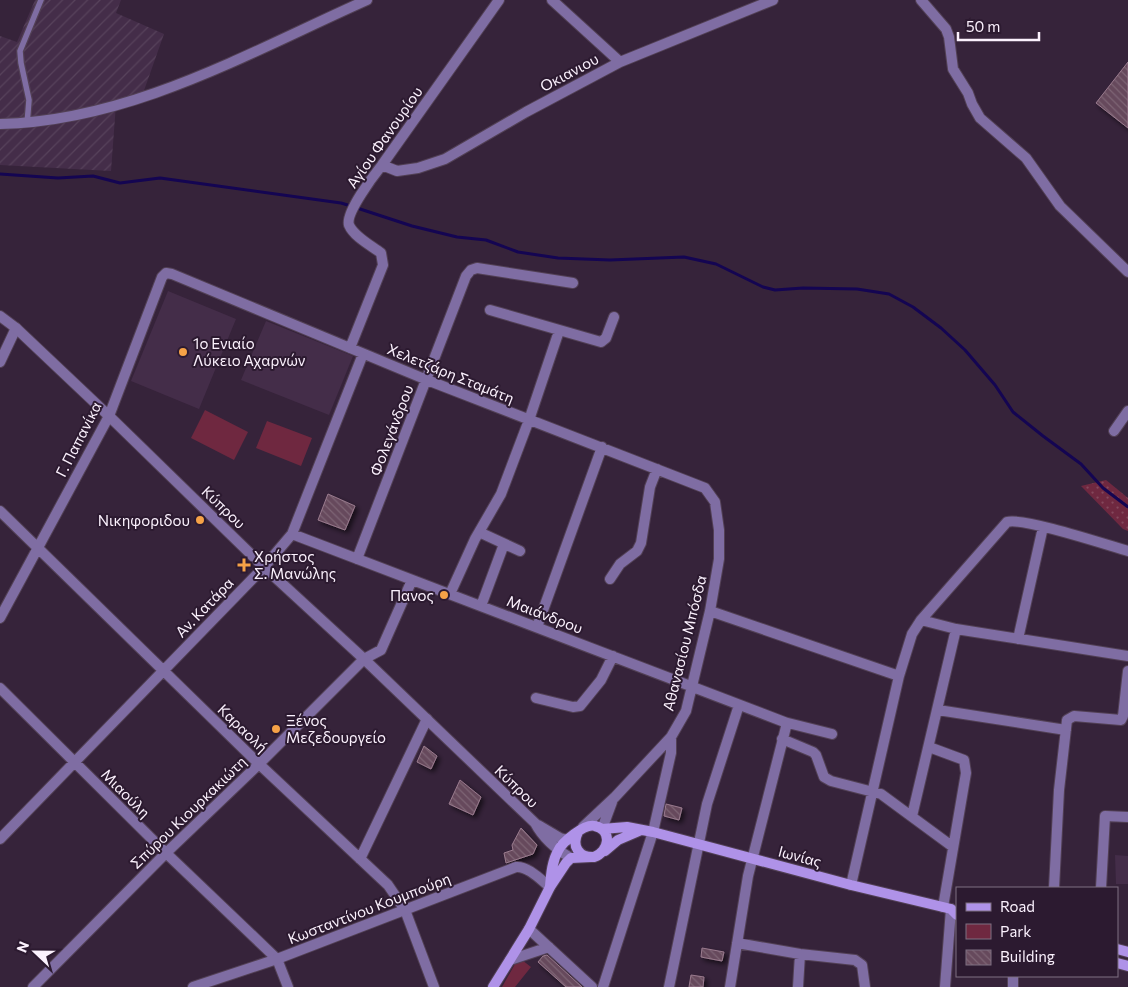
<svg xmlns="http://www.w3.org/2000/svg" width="1128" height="987" font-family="Commissioner,sans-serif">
	<defs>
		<pattern id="industrial-furrows" width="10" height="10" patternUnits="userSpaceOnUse" patternTransform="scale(1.25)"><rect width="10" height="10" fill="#442d49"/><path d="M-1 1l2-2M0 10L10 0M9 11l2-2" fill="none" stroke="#57425b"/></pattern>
		<pattern id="grass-dots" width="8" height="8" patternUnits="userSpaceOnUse" patternTransform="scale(1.25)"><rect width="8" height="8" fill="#6f2840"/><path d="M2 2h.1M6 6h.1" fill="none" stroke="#84485c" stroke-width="1.8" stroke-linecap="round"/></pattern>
		<pattern id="building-back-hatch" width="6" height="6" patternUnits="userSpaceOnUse" patternTransform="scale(1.25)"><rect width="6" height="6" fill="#66495c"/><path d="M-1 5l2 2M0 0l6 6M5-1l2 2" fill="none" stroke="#7d6474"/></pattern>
		<filter id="shadow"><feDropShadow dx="3" dy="3" stdDeviation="2.5" flood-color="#0009"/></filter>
	</defs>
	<rect width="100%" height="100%" fill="#36233a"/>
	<path fill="#442d49" d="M 168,291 L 236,319 L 199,409 L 131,381 Z
		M 266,321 L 353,356 L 329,415 L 241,380 Z
		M 1115,855 L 1128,856 L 1128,884 L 1116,884 Z"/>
	<path fill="url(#industrial-furrows)" d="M 35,0 L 121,0 L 116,13 L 164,34 L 141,99 L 116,104 L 111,171 L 0,165 L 0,36 L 17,42 Z"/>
	<path fill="url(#grass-dots)" d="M 1106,480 L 1128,498 L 1128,531 L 1123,529 L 1081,486 Z"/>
	<path fill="#6f2840" d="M 205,410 L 248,432 L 234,460 L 191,438 Z
		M 267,421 L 312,438 L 301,466 L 256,448 Z
		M 522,960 L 531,967 L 515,987 L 502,987 L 515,964 Z"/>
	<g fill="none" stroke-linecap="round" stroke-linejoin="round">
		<path stroke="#140552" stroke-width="3" d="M 0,174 L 58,178 L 93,176 L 120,183 L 160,178 L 341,203 L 351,206
			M 357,208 L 412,226 L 457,237 L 486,240 L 518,252 L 558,258 L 610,260 L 684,257 L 716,264 L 763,287 L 775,290 L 803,288 L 857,289 L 889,294 L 913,307 L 941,328 L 965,350 L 995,385 L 1013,412 L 1043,436 L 1081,464 L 1103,488 L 1128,507"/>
	</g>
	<path fill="url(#building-back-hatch)" stroke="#9a7b8e" filter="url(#shadow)" d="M 1128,62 L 1128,128 L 1096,103 Z
		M 328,494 L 355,506 L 345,530 L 318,520 Z
		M 424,746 L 437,756 L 431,769 L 417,762 Z
		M 460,780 L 481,797 L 473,815 L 449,804 Z
		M 666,804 L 682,808 L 679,820 L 664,816 Z
		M 521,828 L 537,845 L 533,854 L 506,863 L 504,853 L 513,850 L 512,845 Z
		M 702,948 L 724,952 L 722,961 L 701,957 Z
		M 547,955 L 582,987 L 566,987 L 538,962 L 543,956 Z
		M 691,975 L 704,977 L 703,987 L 689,987 Z"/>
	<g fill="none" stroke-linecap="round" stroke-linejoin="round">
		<defs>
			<path id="service" d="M 27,124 L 29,100 L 21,63 L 20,51 L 41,0"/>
			<path id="minor" d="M 552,0 L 620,62
				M 921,0 L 946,29 L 949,37 L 953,69 L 968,93 L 972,104 L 980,118 L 1026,158 L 1060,206 L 1128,272
				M 0,124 C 131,121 250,52 367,0
				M 382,165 L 397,171 L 418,168 L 445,159 L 526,112 L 620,62 L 773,0
				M 490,310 L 601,342 L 606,338 L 614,317
				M 350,348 L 383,265 L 381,253 C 372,246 354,237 349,225 C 345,213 374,175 382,165 L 499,0
				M 0,362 L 16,328
				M 1114,431 L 1128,411
				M 0,511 L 259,764 L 388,885 L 405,910 L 434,987
				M 479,532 L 520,551
				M 292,534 L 787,723 L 748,876 L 730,987
				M 357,559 L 466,276 L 471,270 L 477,268 L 573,283
				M 610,579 L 620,564 L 637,551 L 641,543 L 650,487 L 657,469
				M 450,594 L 475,539 L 501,494 L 529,420 L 559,331
				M 481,606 L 504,544
				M 710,611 L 899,676
				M 0,618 L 109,416 L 162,277 L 166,273 L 172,274 L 427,380 L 705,488 L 715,502 L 719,530 L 719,559 L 710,611 L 686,711 L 671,737 L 615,797 L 583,827
				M 921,620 L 956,629 L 1128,656
				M 537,627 L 602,447
				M 1018,639 L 1043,527
				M 0,688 L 166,853 L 277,959 L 288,987
				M 536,698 L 573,707 L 580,706 L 601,680 L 613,656
				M 938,710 L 1066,730
				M 784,722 L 832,734
				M 782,739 L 813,752 L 816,755 L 824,777 L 831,781 L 881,794 L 953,847
				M 929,747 L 964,760 L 966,773 L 943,907
				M 912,816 L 956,629
				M 602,829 L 612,802
				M 0,839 L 264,567 L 292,534 L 363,354
				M 360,859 L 427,719
				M 851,885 L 899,676 L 912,634 L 921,620 L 1007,522 C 1023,517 1107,545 1128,551
				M 1054,888 L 1059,790 L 1067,720 L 1074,716 L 1121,720 L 1123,716 L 1128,671
				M 1101,888 L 1105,816 L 1128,817
				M 529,929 L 592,987
				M 737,943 L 800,954 L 855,960 L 862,965 L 865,987
				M 510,960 L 549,947
				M 33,987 L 166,853 L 259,764 L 364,659 L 381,650 L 412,580
				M 603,987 L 653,832 L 671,753 L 671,737
				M 669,987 L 707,804 L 739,705
				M 798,987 L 800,954
				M 945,987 L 951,909
				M 1013,987 L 1013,976"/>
			<path id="tertiary" d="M 0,316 L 16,328 L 109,416 L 264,567 L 364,659 L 535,823 C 543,838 557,850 571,858
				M 538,825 L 560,838 L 568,840
				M 193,987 L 277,959 L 516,867 C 528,866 541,880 550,887"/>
			<path id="secondary" d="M 602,829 L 627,827 L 653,832 L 851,885 L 943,907 L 951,909 L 957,915
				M 605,851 L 618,840 L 639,831
				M 550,886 C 551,875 552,861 558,851 C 562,842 585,823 595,826 C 613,830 609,852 594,857 C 579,858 571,846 578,832
				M 1117,949 L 1128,952
				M 1117,963 L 1128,966
				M 493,987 L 529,929 L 550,887 L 566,863 L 571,858 L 591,857"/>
		</defs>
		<use href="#service" stroke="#524055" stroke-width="8"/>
		<use href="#minor" stroke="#524055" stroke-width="12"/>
		<use href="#tertiary" stroke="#524055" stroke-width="12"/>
		<use href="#secondary" stroke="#524055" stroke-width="12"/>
		<use href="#service" stroke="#7f6da3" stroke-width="5.5"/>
		<use href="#minor" stroke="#7f6da3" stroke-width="10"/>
		<use href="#tertiary" stroke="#7f6da3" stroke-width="10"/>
		<use href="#secondary" stroke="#af92e8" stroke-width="10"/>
	</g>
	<g fill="#f6a247" stroke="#2c1a30" stroke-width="2">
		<circle cx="183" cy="352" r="5"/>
		<circle cx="200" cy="520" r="5"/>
		<path d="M241.5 557.5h5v5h5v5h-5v5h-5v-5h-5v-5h5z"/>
		<circle cx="444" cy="595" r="5"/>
		<circle cx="276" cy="729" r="5"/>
	</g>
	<g text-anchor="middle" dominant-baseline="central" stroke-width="4" stroke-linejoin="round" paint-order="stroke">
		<g font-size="15" fill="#fbf1fd" stroke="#2c1a30">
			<text transform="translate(569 72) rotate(-28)">Οκιανιου</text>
			<text transform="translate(384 137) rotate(-55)">Αγίου Φανουρίου</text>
			<text transform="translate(451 373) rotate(22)">Χελετζάρη Σταμάτη</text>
			<text transform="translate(391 430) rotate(-69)">Φολεγάνδρου</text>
			<text transform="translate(78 439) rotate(-63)">Γ. Παπανίκα</text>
			<text transform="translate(224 507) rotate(44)">Κύπρου</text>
			<text transform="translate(204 607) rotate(-46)">Αν. Κατάρα</text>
			<text transform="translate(545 614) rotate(21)">Μαιάνδρου</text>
			<text transform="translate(684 643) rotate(-76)">Αθανασίου Μπόσδα</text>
			<text transform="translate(243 728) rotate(44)">Καραολή</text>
			<text transform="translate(517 786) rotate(44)">Κύπρου</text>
			<text transform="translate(126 793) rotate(45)">Μιαούλη</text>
			<text transform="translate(188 812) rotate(-44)">Σπύρου Κιουρκακιώτη</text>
			<text transform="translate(800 856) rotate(15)">Ιωνίας</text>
			<text transform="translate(369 908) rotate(-21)">Κωσταντίνου Κουμπούρη</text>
		</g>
		<g font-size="15" fill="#fbf1fd" stroke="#2c1a30" text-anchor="start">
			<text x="193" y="343">1ο Ενιαίο<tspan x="193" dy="17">Λύκειο Αχαρνών</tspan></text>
			<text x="190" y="520" text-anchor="end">Νικηφοριδου</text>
			<text x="254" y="556">Χρήστος<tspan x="254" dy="17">Σ. Μανώλης</tspan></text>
			<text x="434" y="595" text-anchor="end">Πανος</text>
			<text x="286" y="720">Ξένος<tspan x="286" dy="17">Μεζεδουργείο</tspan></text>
		</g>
	</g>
	<rect x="956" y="887" width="162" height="90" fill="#2c1a30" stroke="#7f7082"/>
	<rect x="966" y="903" width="25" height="8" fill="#af92e8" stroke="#7f7082"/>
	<text x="1000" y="912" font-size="15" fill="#fbf1fd">Road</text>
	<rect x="966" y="924" width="25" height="15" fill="#6f2840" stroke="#7f7082"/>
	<text x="1000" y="937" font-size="15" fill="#fbf1fd">Park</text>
	<rect x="966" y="950" width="25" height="15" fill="url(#building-back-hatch)" stroke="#7f7082"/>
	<text x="1000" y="962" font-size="15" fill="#fbf1fd">Building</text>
	<g transform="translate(35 952) rotate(292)" stroke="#2c1a30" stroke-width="4" paint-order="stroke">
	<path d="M0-4L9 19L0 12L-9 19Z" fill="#fbf1fd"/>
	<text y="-8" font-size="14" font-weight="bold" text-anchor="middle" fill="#fbf1fd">N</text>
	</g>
	<path d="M958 32v8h81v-8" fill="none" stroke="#fbf1fd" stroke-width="2.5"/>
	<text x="966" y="32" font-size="15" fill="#fbf1fd" stroke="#2c1a30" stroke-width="4" paint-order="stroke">50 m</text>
</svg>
